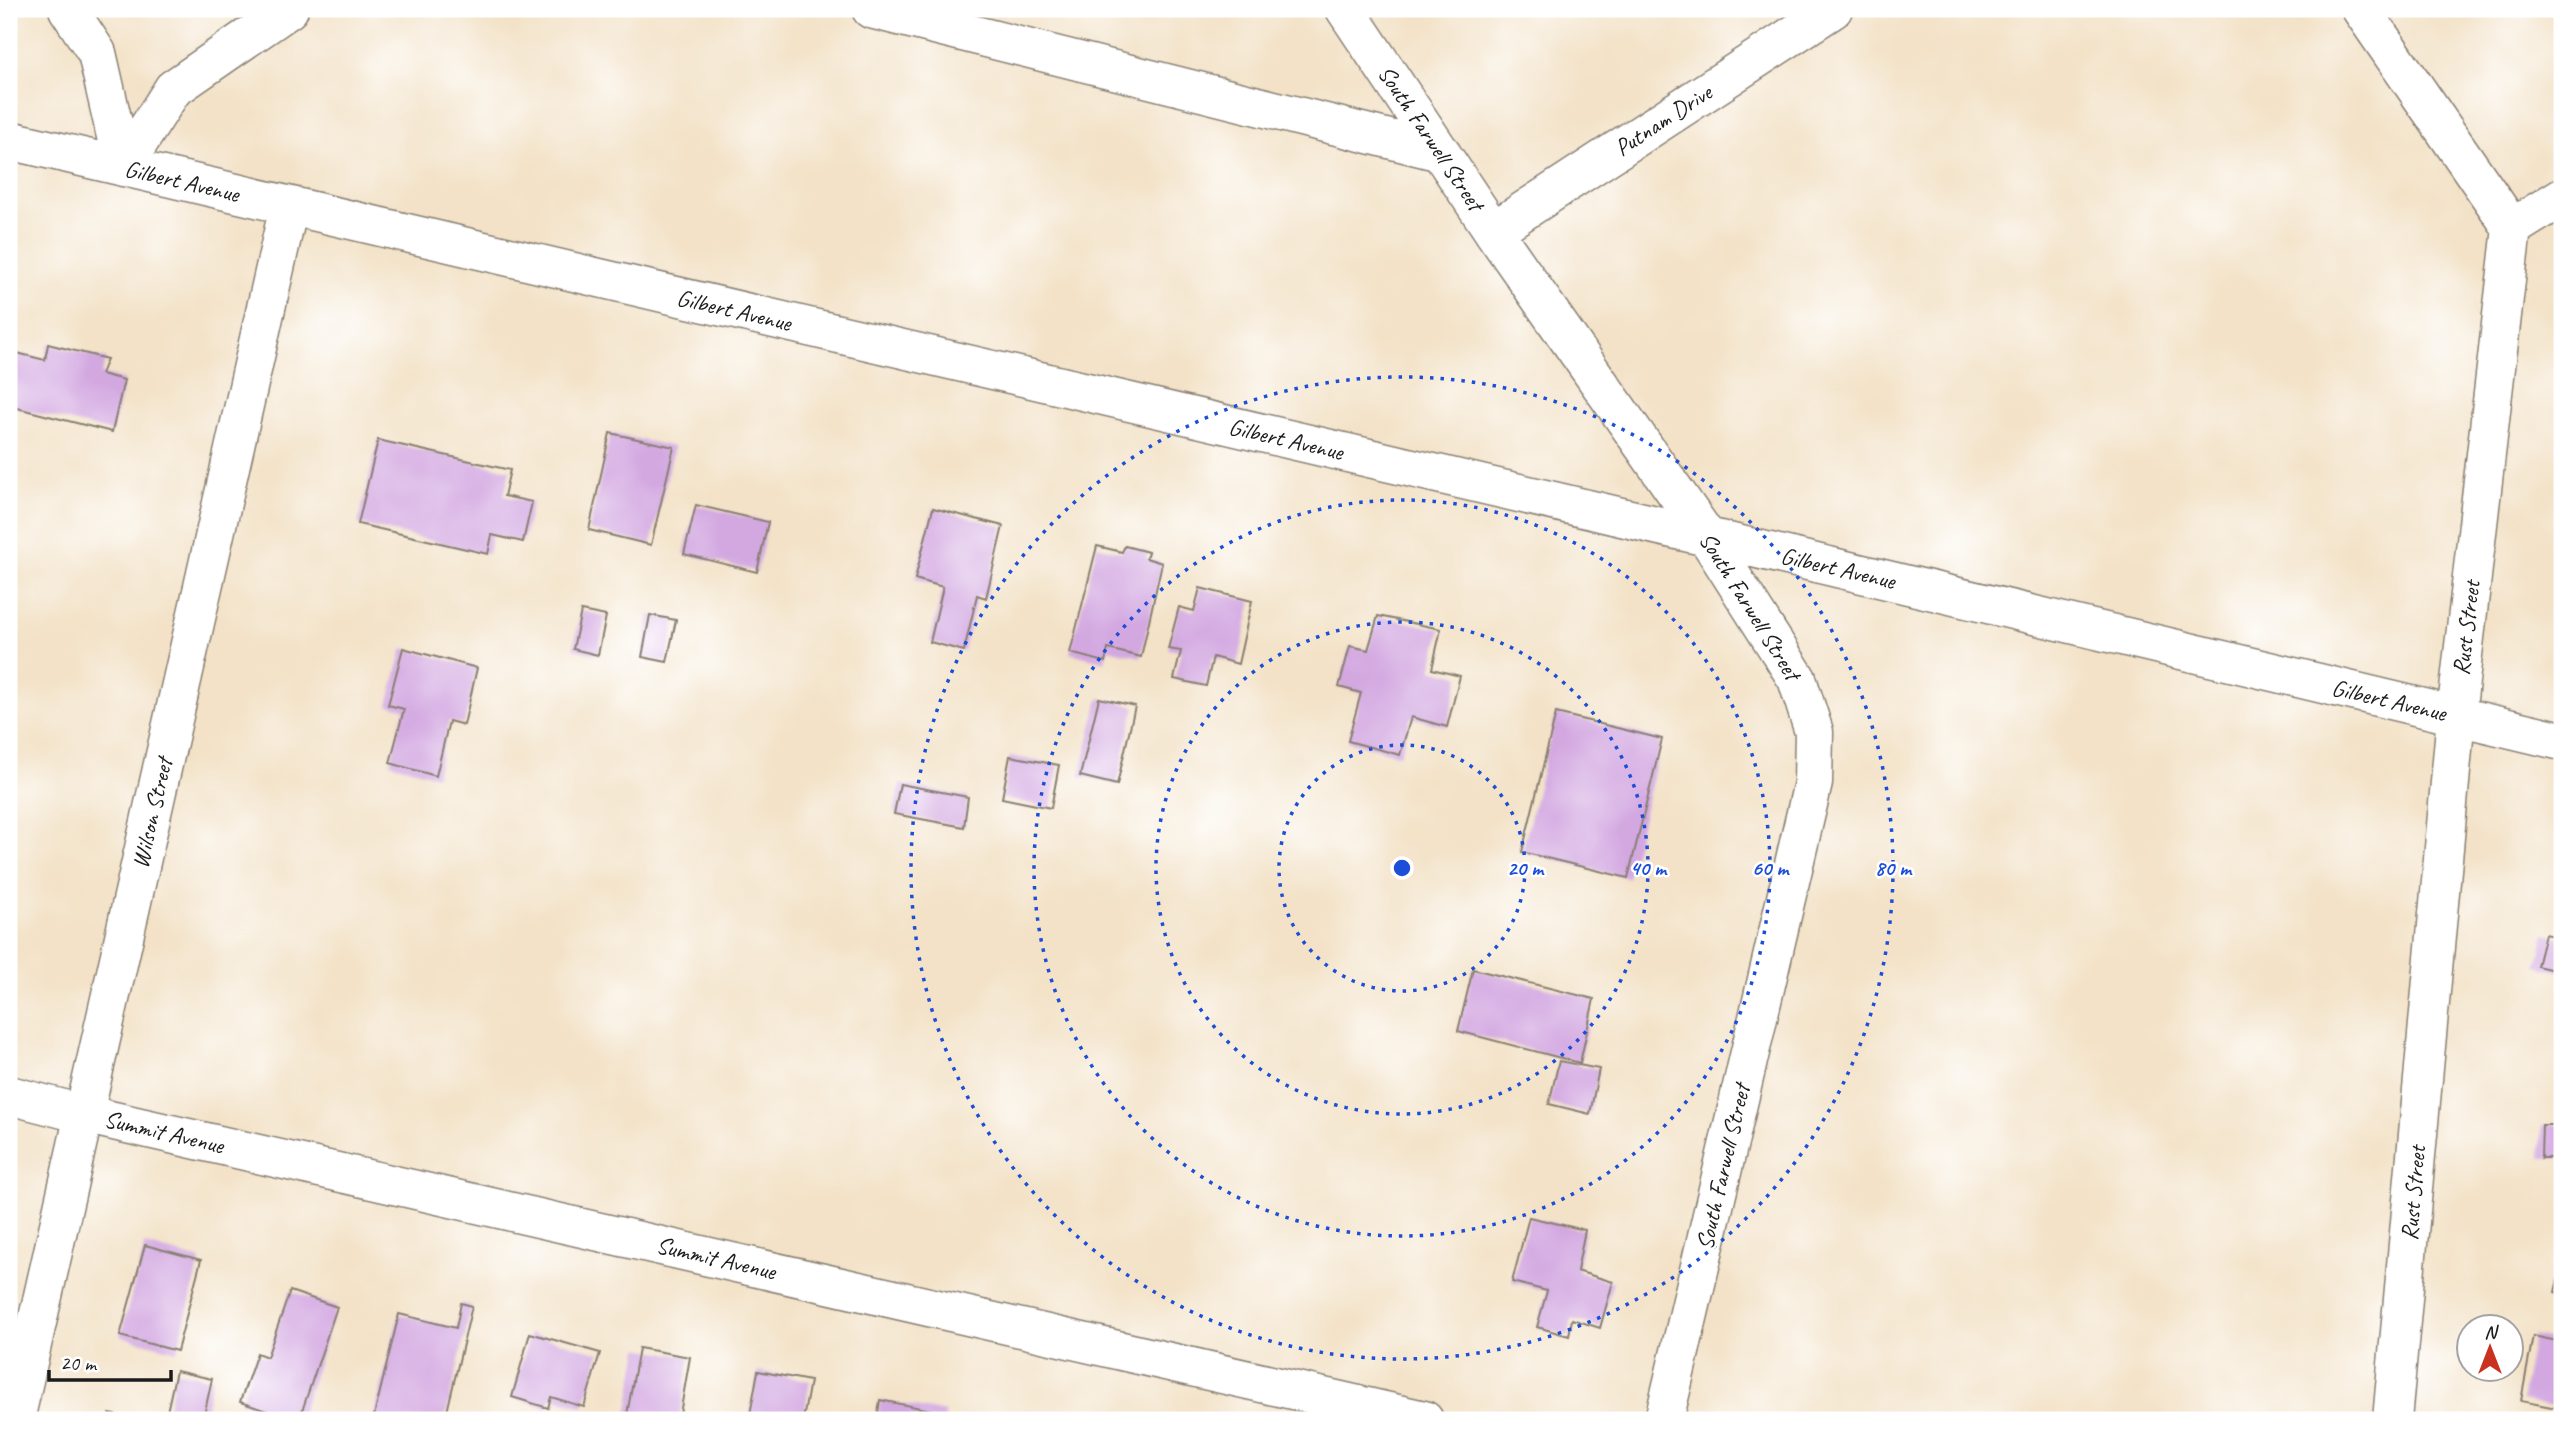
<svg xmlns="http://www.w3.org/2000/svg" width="2571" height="1429" font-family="Caveat,sans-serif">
	<rect width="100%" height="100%" fill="#fff"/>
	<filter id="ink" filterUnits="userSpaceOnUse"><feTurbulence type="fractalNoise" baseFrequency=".0143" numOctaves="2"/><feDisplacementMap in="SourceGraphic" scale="14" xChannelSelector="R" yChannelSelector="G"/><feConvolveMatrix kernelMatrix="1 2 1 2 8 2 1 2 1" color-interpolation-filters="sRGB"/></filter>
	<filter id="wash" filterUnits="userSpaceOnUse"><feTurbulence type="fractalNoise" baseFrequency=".00686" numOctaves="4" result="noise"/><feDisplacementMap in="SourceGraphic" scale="28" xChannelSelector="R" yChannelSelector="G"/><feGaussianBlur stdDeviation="1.57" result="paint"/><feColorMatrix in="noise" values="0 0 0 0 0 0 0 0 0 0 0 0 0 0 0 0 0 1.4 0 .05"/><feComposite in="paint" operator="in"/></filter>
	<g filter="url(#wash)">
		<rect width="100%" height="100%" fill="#f3e2c7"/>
		<g id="blocks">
			<path fill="#d3a8e1" d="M 48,344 L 107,359 L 101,374 L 124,380 L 112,432 L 9,406 L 9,351 L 45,360 Z
				M 610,433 L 674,447 L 651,545 L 589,530 Z
				M 378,440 L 510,470 L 504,496 L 532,502 L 523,542 L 492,535 L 488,554 L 358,524 Z
				M 696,505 L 768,522 L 757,572 L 684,554 Z
				M 933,508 L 1003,526 L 986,598 L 977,595 L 964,651 L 930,642 L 943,587 L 915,579 Z
				M 1097,546 L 1122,552 L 1125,546 L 1148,552 L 1146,558 L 1162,563 L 1141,657 L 1108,649 L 1105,662 L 1070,653 Z
				M 1200,588 L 1252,601 L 1238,664 L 1213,657 L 1206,686 L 1174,679 L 1181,651 L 1168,649 L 1179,607 L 1194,611 Z
				M 581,611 L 606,616 L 598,655 L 573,649 Z
				M 650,615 L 676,620 L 667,662 L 642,657 Z
				M 1378,616 L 1441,629 L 1432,669 L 1460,676 L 1447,727 L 1411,717 L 1400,755 L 1348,741 L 1361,693 L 1339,687 L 1350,646 L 1368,650 Z
				M 403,648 L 477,668 L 464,725 L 449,721 L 436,776 L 390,763 L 404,709 L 388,705 Z
				M 1099,698 L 1135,706 L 1117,785 L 1080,776 Z
				M 1556,713 L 1662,739 L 1628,878 L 1522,852 Z
				M 1010,756 L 1059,765 L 1051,808 L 1002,798 Z
				M 900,784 L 968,797 L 964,827 L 894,814 Z
				M 2545,934 L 2562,938 L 2562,972 L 2537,966 Z
				M 1473,969 L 1594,999 L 1580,1063 L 1458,1031 Z
				M 1559,1061 L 1599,1069 L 1590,1114 L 1549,1104 Z
				M 2542,1125 L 2562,1125 L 2562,1158 L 2541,1158 Z
				M 1529,1217 L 1585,1230 L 1577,1271 L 1613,1282 L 1600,1328 L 1572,1319 L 1569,1336 L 1537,1327 L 1547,1291 L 1512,1282 Z
				M 145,1245 L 201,1260 L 177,1351 L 120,1336 Z
				M 2561,1267 L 2562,1268 L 2562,1294 L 2555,1292 Z
				M 290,1291 L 337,1307 L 299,1420 L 293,1420 L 240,1402 L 257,1353 L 267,1357 Z
				M 461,1303 L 472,1306 L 445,1420 L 373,1420 L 399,1314 L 456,1328 Z
				M 530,1333 L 600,1353 L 584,1407 L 551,1397 L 548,1408 L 512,1397 Z
				M 2533,1336 L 2562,1342 L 2562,1409 L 2521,1401 Z
				M 639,1348 L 690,1357 L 679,1420 L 626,1420 Z
				M 176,1371 L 212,1379 L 203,1420 L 162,1420 L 164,1411 L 167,1412 Z
				M 758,1371 L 810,1381 L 803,1420 L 749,1420 Z
				M 880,1400 L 946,1413 L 944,1420 L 877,1420 Z
				M 110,1414 L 132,1419 L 132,1420 L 109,1420 Z"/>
		</g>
	</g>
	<g filter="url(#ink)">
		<use href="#blocks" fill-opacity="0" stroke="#887f72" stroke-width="2"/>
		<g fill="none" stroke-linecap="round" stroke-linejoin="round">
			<defs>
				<path id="minor" d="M 68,9 L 97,53 L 123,167
					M 871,9 L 1441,152
					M 1345,9 L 1493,231 L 1707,537 L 1797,679 L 1814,732 L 1813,783 L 1664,1420
					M 2361,9 L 2512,228 L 2456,716 L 2392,1420
					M 9,140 L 1707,537 L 2562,741
					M 123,167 L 173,89 L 289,9
					M 2512,228 L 2562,197
					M 1493,231 L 1833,9
					M 9,1095 L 83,1114 L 1424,1420
					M 15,1420 L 289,206"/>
			</defs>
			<use href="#minor" stroke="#887f72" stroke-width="41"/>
			<use href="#minor" stroke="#fff" stroke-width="38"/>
		</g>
	</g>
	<g fill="none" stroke="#1d4ed8" stroke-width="3.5" stroke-dasharray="3.5 7">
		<circle cx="1402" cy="868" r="123"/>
		<circle cx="1402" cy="868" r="246"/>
		<circle cx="1402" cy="868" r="368"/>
		<circle cx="1402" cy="868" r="491"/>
	</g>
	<g text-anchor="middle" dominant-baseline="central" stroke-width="5" stroke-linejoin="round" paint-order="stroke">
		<g font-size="24" fill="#1c1c1c" stroke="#fff">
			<text transform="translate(1663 120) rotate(-33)">Putnam Drive</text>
			<text transform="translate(1431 138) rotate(56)">South Farwell Street</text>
			<text transform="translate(182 181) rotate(13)">Gilbert Avenue</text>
			<text transform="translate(734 310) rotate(13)">Gilbert Avenue</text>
			<text transform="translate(1286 439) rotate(13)">Gilbert Avenue</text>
			<text transform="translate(1838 568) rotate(13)">Gilbert Avenue</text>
			<text transform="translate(1750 606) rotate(58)">South Farwell Street</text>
			<text transform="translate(2466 628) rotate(-83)">Rust Street</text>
			<text transform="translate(2389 700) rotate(13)">Gilbert Avenue</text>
			<text transform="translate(152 813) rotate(-77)">Wilson Street</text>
			<text transform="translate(164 1132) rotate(13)">Summit Avenue</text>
			<text transform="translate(1723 1167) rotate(-77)">South Farwell Street</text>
			<text transform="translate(2413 1193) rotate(-85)">Rust Street</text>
			<text transform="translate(716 1258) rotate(13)">Summit Avenue</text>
		</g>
	</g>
	<circle cx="1402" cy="868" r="10" fill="#1d4ed8" stroke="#fff" stroke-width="3.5"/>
	<g font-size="21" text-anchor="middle" font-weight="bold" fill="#1d4ed8" stroke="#fff" stroke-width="5" stroke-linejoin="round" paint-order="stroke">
		<text x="1525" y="875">20 m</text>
		<text x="1648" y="875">40 m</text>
		<text x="1770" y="875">60 m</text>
		<text x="1893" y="875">80 m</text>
	</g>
	<rect width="2571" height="1429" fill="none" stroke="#fff" stroke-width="35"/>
	<g transform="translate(2490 1348)"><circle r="33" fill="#ffffff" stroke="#a4a4a4" stroke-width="2"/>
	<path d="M0-5L12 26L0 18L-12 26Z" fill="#c8321e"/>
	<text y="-10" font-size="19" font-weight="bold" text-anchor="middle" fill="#1c1c1c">N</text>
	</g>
	<path d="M49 1370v10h122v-10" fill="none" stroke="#1c1c1c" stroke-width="3.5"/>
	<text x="60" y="1370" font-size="21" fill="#1c1c1c" stroke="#ffffff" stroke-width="5" paint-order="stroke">20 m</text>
</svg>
